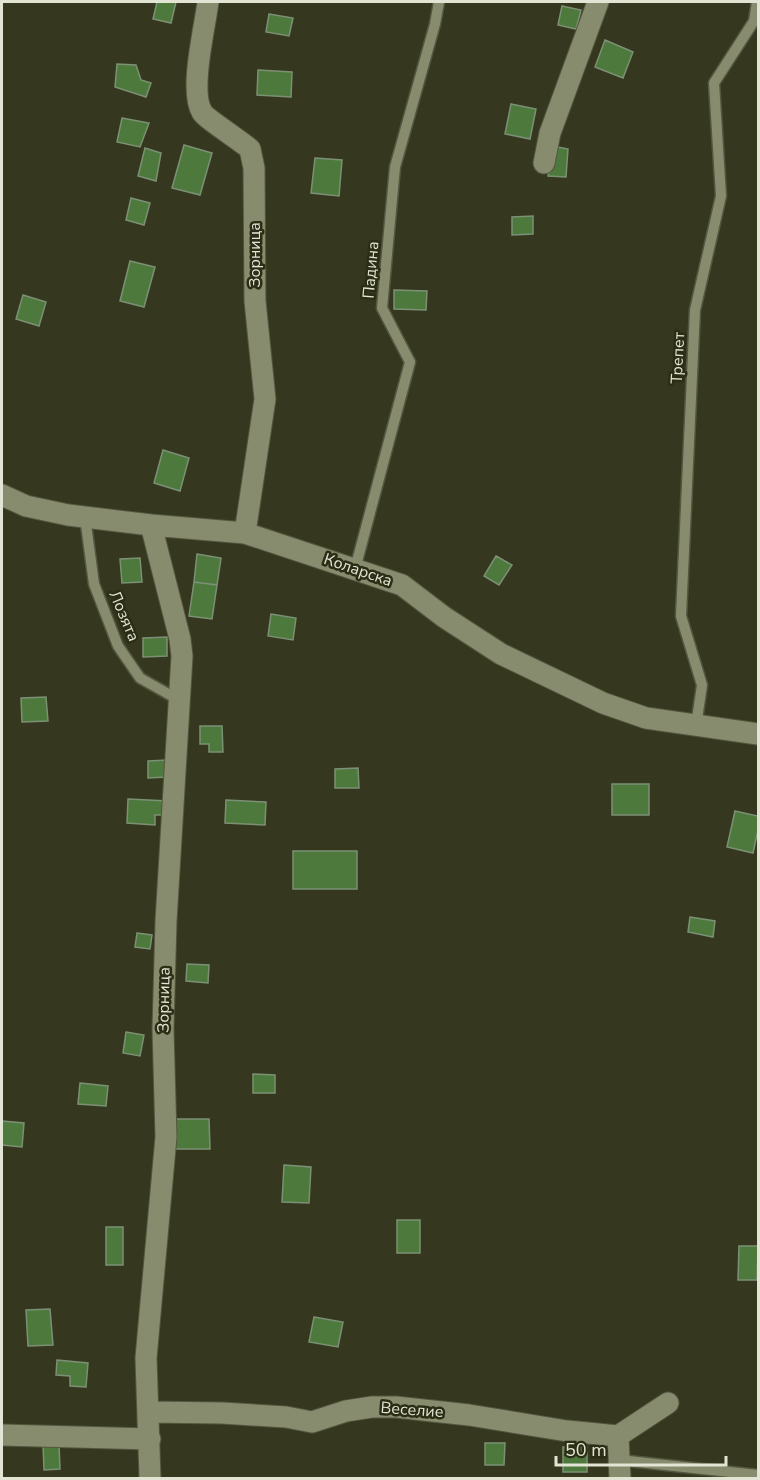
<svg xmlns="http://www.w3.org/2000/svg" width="760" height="1480" font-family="'Nunito Sans',sans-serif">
	<rect width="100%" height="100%" fill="#35381e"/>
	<path fill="#4d793c" stroke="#7c9076" stroke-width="1.5" d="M 157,2 L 176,2 L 171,23 L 153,19 Z
		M 562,6 L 581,10 L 576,29 L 558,25 Z
		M 269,14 L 293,18 L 289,36 L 266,32 Z
		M 605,40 L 633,52 L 623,78 L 595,67 Z
		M 117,64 L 136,65 L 141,80 L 151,83 L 146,97 L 115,87 Z
		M 258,70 L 292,72 L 291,97 L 257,95 Z
		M 511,104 L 536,109 L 530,139 L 505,134 Z
		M 122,118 L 149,123 L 140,147 L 117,142 Z
		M 184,145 L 212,153 L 200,195 L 172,188 Z
		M 553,146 L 568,149 L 566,177 L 548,176 Z
		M 145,148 L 161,153 L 156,181 L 138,176 Z
		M 315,158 L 342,160 L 339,196 L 311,193 Z
		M 131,198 L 150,203 L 144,225 L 126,220 Z
		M 533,216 L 533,234 L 512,235 L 512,217 Z
		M 130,261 L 155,267 L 144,307 L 120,301 Z
		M 394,290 L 427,291 L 426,310 L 394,309 Z
		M 23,295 L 46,302 L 39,326 L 16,319 Z
		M 163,450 L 189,458 L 180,491 L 154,483 Z
		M 197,554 L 221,558 L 217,585 L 194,582 Z
		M 496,556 L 512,565 L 499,585 L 484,576 Z
		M 140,558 L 142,582 L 122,583 L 120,559 Z
		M 194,582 L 217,585 L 212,619 L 189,616 Z
		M 271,614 L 296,618 L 293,640 L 268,636 Z
		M 167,637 L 167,656 L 143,657 L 143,638 Z
		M 46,697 L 48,721 L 22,722 L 21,698 Z
		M 200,726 L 222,726 L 223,752 L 209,752 L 209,744 L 200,744 Z
		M 167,760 L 167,777 L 148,778 L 148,761 Z
		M 358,768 L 359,788 L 335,788 L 335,769 Z
		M 612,784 L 649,784 L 649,815 L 612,815 Z
		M 128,799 L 168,801 L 167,815 L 155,815 L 155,825 L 127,823 Z
		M 226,800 L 266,802 L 265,825 L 225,823 Z
		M 735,811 L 758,816 L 758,830 L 753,853 L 727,847 Z
		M 293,851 L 357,851 L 357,889 L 293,889 Z
		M 690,917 L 715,921 L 713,937 L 688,932 Z
		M 137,933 L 152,935 L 150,949 L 135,947 Z
		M 187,964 L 209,965 L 208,983 L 186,981 Z
		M 126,1032 L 144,1035 L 140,1056 L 123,1053 Z
		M 253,1074 L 275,1075 L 275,1093 L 253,1093 Z
		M 80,1083 L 108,1086 L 106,1106 L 78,1104 Z
		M 173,1119 L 209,1119 L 210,1149 L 174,1149 Z
		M 2,1121 L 24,1123 L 22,1147 L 2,1145 Z
		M 284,1165 L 311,1167 L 309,1203 L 282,1202 Z
		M 397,1220 L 420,1220 L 420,1253 L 397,1253 Z
		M 106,1227 L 123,1227 L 123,1265 L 106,1265 Z
		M 739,1246 L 758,1246 L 757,1280 L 738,1280 Z
		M 50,1309 L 53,1345 L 28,1346 L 26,1310 Z
		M 314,1317 L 343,1322 L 338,1347 L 309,1342 Z
		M 57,1360 L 88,1363 L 86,1387 L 70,1386 L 70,1376 L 56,1375 Z
		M 485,1443 L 505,1443 L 504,1465 L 485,1465 Z
		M 59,1444 L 60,1469 L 44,1470 L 43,1445 Z
		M 563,1447 L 587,1447 L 587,1472 L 563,1472 Z"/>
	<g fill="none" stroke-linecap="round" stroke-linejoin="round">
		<defs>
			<path id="service" d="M 85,517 L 94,584 L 118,646 L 140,678 L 179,700
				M 355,569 L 410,362 L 382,308 L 395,167 L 435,24 L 439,2
				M 696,726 L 702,685 L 681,616 L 695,310 L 721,196 L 714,83 L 754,21 L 757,2
				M 619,1460 L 758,1475"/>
			<path id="minor" d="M 208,2 C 205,27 189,91 202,112 C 206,119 240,140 250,149 L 254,168 L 255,301 L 265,399 L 245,533
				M 544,163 L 550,133 L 598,2
				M 2,495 L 26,506 L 68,515 L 151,525 L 245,533 L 402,585 L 444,617 L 501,654 L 603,703 L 646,718 L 758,734
				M 148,1412 L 222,1413 L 286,1417 L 312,1422 L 346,1411 L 372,1407 L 396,1407 L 469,1415 L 567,1431 L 618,1436 L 668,1403
				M 2,1435 L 150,1439
				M 618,1436 L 620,1478
				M 150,1478 L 146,1358 L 166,1137 L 163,1029 L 166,921 L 182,656 L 180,639 L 151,525"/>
		</defs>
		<use href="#service" stroke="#54563f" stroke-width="13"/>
		<use href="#minor" stroke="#54563f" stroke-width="23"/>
		<use href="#service" stroke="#888c6e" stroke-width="10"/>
		<use href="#minor" stroke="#888c6e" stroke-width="21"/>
	</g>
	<g text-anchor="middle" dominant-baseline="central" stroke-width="5" stroke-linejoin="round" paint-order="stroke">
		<g font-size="16" fill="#e2e4d4" stroke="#2b2e14">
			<text transform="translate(255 255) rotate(-90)">Зорница</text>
			<text transform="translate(371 270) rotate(-85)">Падина</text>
			<text transform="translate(678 358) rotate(-87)">Трепет</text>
			<text transform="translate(358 570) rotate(19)">Коларска</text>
			<text transform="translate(124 616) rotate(67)">Лозята</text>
			<text transform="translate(164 1000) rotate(-89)">Зорница</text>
			<text transform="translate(412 1410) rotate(4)">Веселие</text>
		</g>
	</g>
	<rect width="760" height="1480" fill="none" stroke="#e2e4d4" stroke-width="6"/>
	<path d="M556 1456v9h170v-9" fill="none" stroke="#e2e4d4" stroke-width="3"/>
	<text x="565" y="1456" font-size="18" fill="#e2e4d4" stroke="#2b2e14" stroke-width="4.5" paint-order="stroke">50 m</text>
</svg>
